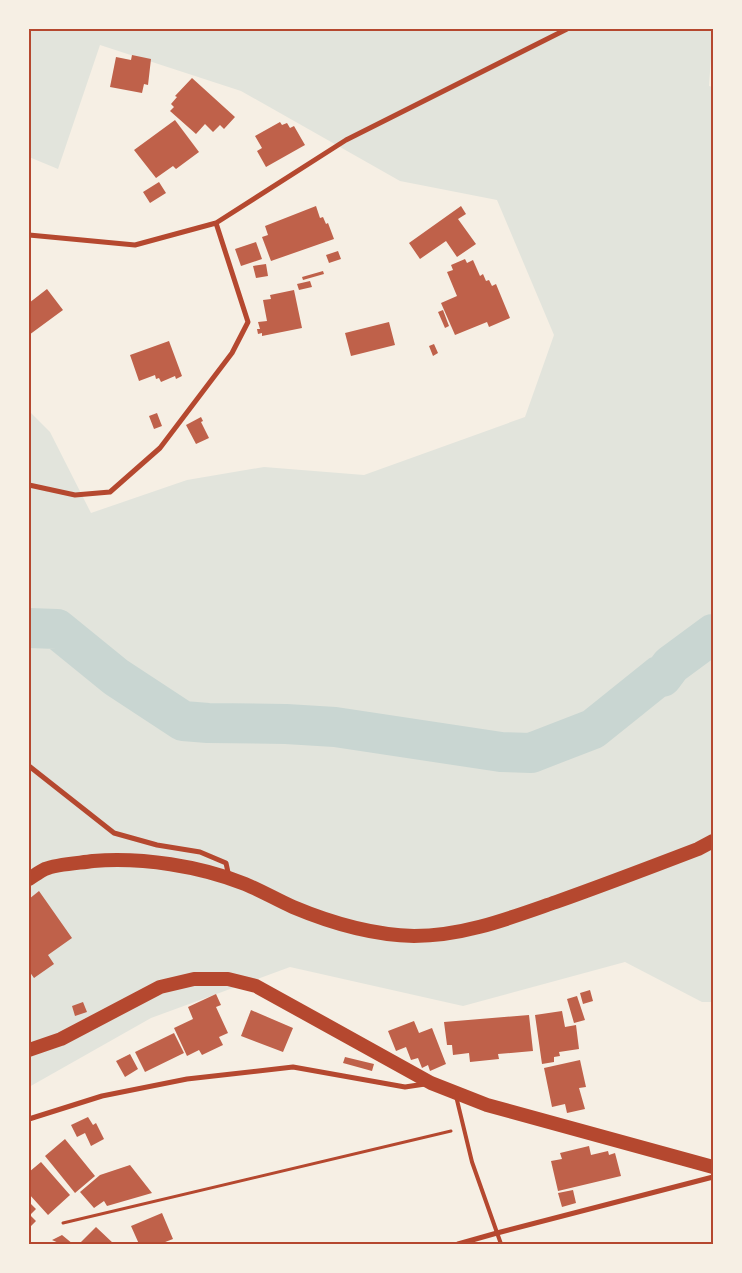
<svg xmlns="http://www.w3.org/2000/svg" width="742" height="1273" font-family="'Exo 2',sans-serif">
	<rect width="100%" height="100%" fill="#f6efe4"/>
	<path fill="#e2e4dc" d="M 29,29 L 713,29 L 709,86 L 713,87 L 713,1002 L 702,1002 L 625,962 L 463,1006 L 290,967 L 151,1018 L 29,1087 L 29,411 L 50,432 L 91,513 L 187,480 L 264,467 L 364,475 L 525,417 L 554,335 L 497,200 L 400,181 L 241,91 L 100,45 L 58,169 L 29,157 Z"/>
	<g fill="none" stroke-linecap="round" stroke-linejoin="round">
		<path stroke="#c9d6d2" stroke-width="40" d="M 29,628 L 57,629 L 116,677 L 183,721 L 208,723 L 286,724 L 335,727 L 501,752 L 531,753 L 593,729 L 659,676 L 662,677 L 671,665 L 713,634"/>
	</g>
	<path fill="#bf614a" d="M 132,55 L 151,59 L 148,85 L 144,84 L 142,93 L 110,87 L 116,57 L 131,60 Z
		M 192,78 L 235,117 L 224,129 L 220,125 L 213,132 L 205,124 L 196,134 L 170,111 L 174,107 L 171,104 L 177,97 L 175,96 Z
		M 175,120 L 199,152 L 176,169 L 173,166 L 156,178 L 134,150 Z
		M 280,122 L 282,125 L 287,123 L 290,128 L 294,126 L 305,145 L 266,167 L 257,151 L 262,148 L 255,136 Z
		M 159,182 L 166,193 L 150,203 L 143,192 Z
		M 316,206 L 320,218 L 323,217 L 326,224 L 328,223 L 334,239 L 271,261 L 262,237 L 268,235 L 265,226 Z
		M 461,206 L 466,214 L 458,219 L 476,244 L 457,257 L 446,241 L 420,259 L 409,243 Z
		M 256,242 L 262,259 L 241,266 L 235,249 Z
		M 338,251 L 341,259 L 329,263 L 326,255 Z
		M 465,259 L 467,263 L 473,260 L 480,276 L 483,274 L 486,281 L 489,280 L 492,286 L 496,284 L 510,318 L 489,327 L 487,322 L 455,335 L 441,303 L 457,296 L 447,272 L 453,270 L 451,265 Z
		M 266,264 L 268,276 L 256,278 L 253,266 Z
		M 323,271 L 324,274 L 303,280 L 302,277 Z
		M 310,281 L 312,287 L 299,290 L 297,284 Z
		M 47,289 L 63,310 L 29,335 L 29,303 Z
		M 294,290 L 302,328 L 262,336 L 262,333 L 258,334 L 257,329 L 260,329 L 258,322 L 267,321 L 263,300 L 271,299 L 270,295 Z
		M 443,310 L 449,326 L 445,328 L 438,312 Z
		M 389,322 L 395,345 L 351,356 L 345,333 Z
		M 169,341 L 182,376 L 176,379 L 175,376 L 161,382 L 159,378 L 156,379 L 155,375 L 139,381 L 130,355 Z
		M 434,344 L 438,353 L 433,356 L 429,346 Z
		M 157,413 L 162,426 L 154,429 L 149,416 Z
		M 201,417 L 203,421 L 201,422 L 209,438 L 196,444 L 186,425 Z
		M 39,891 L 72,938 L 48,955 L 54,964 L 34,978 L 29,971 L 29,899 Z
		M 590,990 L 593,1001 L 583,1004 L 580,993 Z
		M 216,994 L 221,1005 L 216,1007 L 228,1033 L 219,1037 L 223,1045 L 202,1055 L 199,1050 L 187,1056 L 174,1028 L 193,1019 L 188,1007 Z
		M 577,996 L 585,1020 L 574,1023 L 567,999 Z
		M 83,1002 L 87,1012 L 75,1016 L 72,1006 Z
		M 251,1010 L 293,1028 L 283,1052 L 241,1036 Z
		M 562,1011 L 565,1027 L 576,1025 L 579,1049 L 559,1052 L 560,1056 L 554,1057 L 554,1062 L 542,1064 L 535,1015 Z
		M 529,1015 L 533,1051 L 498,1054 L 499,1059 L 470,1062 L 469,1053 L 453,1055 L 452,1045 L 447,1045 L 444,1022 Z
		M 414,1021 L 419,1033 L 432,1028 L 446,1064 L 430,1071 L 428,1065 L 422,1068 L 418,1058 L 411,1060 L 406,1047 L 396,1051 L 388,1031 Z
		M 174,1033 L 184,1053 L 145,1072 L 135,1052 Z
		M 130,1054 L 138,1069 L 125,1077 L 116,1061 Z
		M 345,1057 L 374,1064 L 372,1071 L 343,1063 Z
		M 580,1060 L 586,1087 L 579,1088 L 585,1109 L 567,1113 L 565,1104 L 552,1107 L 544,1068 Z
		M 88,1117 L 93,1125 L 96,1123 L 104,1139 L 91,1146 L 85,1133 L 77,1137 L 71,1125 Z
		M 65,1139 L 95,1176 L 75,1193 L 45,1156 Z
		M 589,1146 L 591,1155 L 608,1151 L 609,1155 L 615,1153 L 621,1176 L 558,1191 L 551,1161 L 562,1159 L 560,1153 Z
		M 41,1162 L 70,1195 L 48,1215 L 29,1194 L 29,1172 Z
		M 130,1165 L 152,1193 L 107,1206 L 104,1201 L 94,1208 L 80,1192 L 100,1175 Z
		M 573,1190 L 576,1203 L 562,1207 L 558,1193 Z
		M 29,1202 L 36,1209 L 30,1215 L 36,1221 L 29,1228 Z
		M 162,1213 L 173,1239 L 160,1244 L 139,1244 L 131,1226 Z
		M 96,1227 L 114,1244 L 79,1244 Z
		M 62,1235 L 73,1244 L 61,1244 L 52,1240 Z"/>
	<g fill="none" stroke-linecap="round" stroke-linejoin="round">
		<path stroke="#b5482f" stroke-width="3" d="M 63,1223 L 451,1131"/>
		<path stroke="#b5482f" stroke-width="4" d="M 456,1096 L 472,1162 L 501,1244"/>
		<path stroke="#b5482f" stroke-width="5" d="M 29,235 L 135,245 L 216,223 L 346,140 L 567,29
			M 29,485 L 75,495 L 110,492 L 160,448 L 232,353 L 248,322 L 216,223
			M 29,766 L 114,833 L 157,845 L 200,852 L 226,863 L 229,877
			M 29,1119 L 102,1096 L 187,1079 L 293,1067 L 405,1087 L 425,1084
			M 458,1244 L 497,1233 L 713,1177"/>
		<path stroke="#b5482f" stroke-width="14" d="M 29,879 C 34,876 39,872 45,869 C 57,864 80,863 93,861 C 142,857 200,866 245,884 C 262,891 277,900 293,907 C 331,923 372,935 414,936 C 464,936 510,918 556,902 C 604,885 651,867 698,849 L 713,841
			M 29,1050 L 61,1039 L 160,987 L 194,979 L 228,979 L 256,986 L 431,1083 L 487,1105 L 713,1167"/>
	</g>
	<rect width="742" height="1273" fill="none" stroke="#f6efe4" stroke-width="60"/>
	<rect x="30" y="30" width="682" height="1213" fill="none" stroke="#b5482f" stroke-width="2"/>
</svg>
